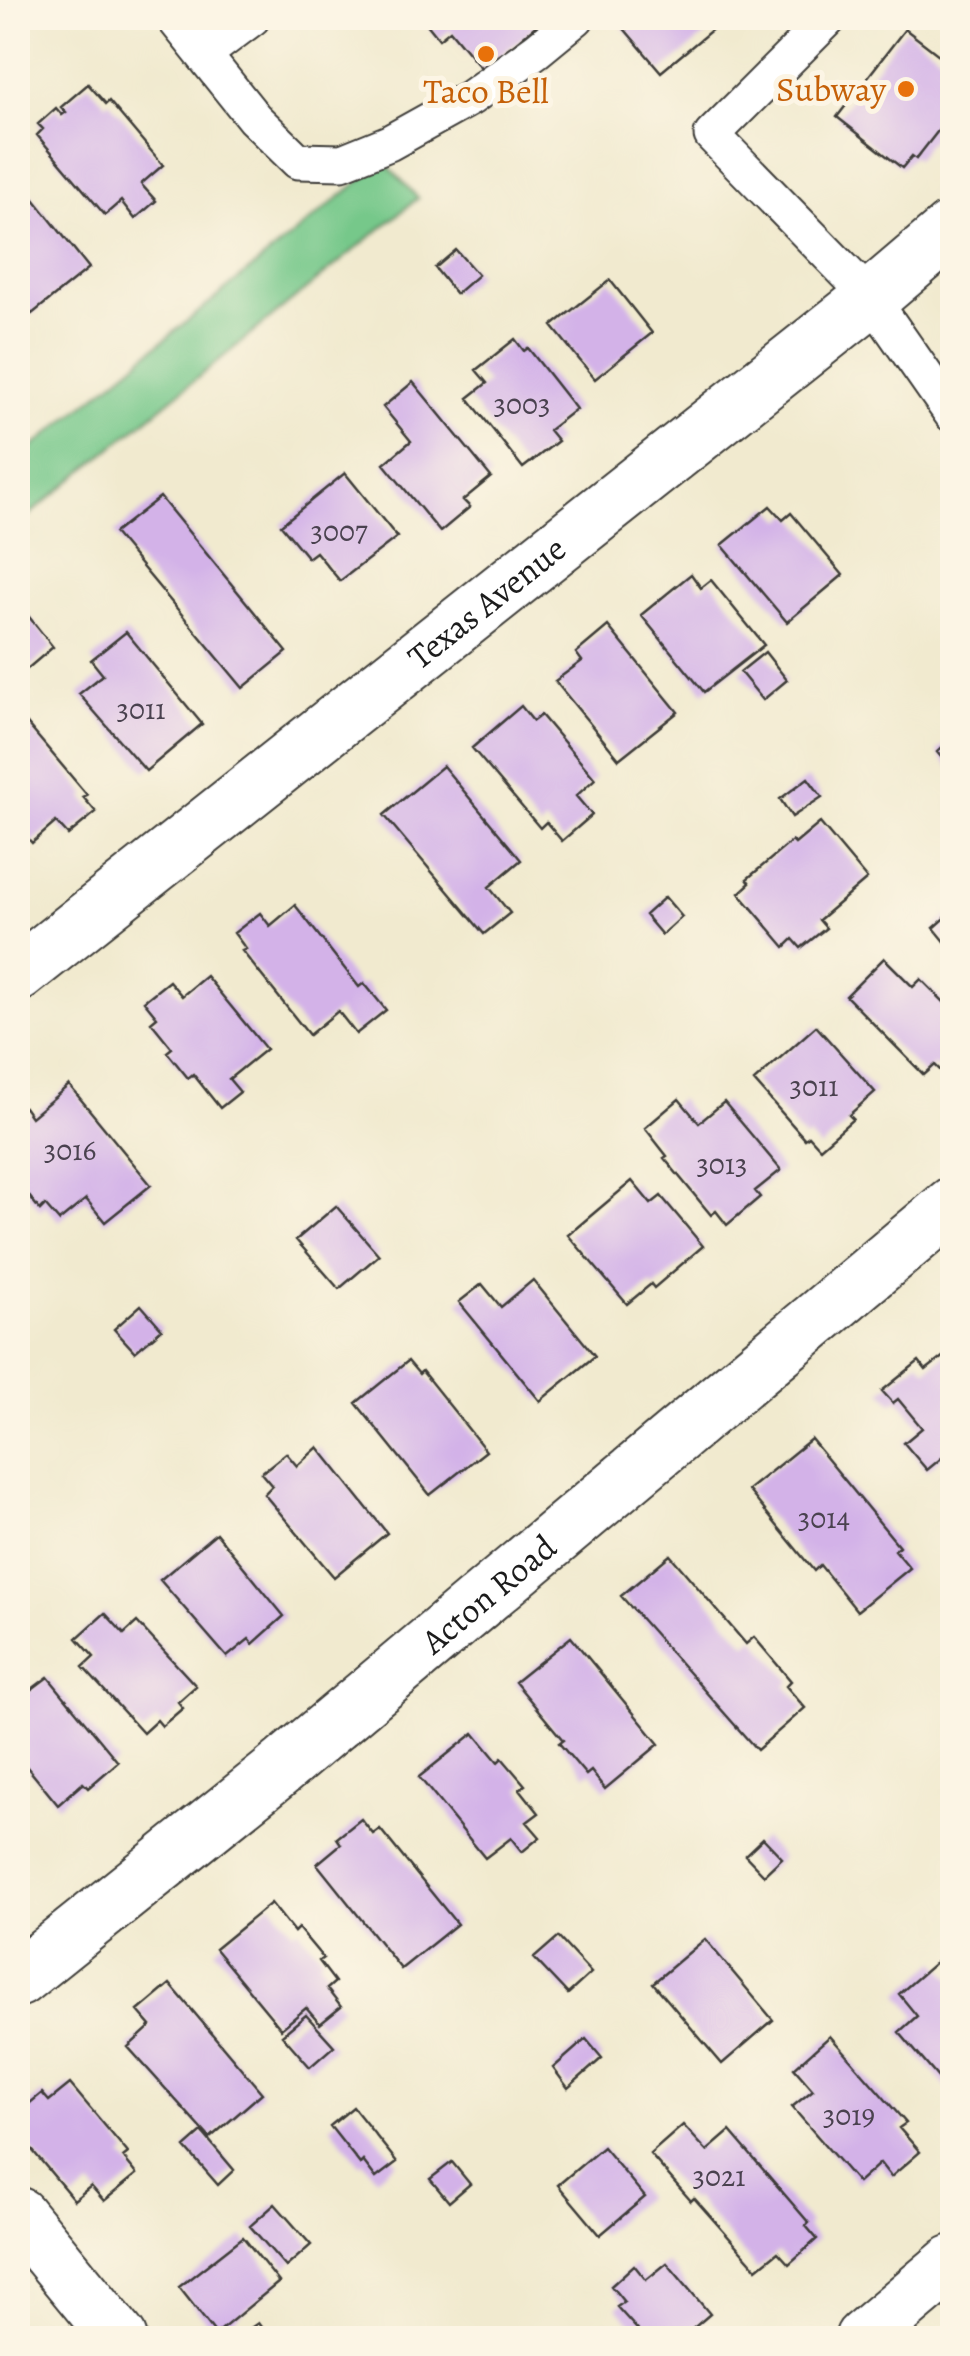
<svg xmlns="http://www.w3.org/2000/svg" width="970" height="2356" font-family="Alegreya,serif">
	<rect width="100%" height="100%" fill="#fcf5e5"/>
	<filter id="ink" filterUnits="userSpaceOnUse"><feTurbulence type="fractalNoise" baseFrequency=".01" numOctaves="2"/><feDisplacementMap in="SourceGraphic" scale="20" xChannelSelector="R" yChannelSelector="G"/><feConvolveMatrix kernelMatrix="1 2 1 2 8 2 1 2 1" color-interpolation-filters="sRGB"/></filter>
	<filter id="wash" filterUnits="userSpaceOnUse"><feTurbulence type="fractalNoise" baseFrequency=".0048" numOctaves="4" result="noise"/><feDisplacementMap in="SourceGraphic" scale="40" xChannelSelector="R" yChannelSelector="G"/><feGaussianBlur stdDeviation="2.25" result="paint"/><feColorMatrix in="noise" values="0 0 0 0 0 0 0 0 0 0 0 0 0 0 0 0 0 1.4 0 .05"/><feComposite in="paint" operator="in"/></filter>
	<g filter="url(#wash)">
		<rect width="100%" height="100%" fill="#f1eacf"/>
		<path fill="#76c88a" stroke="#497253" stroke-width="2.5" d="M 384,161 L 418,198 L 18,524 L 18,459 Z"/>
		<g id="blocks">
			<path fill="#d3b2e8" d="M 422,18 L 545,18 L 483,70 L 450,30 L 439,39 Z
				M 615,18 L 726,18 L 661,72 Z
				M 905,29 L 952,65 L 952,113 L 916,159 L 912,156 L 902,168 L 837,117 Z
				M 88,84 L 106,104 L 109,101 L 163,165 L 141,184 L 156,201 L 135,219 L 121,201 L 105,215 L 37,135 L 43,129 L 38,124 L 56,108 L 62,115 L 66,112 L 61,107 Z
				M 18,179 L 89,268 L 32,314 L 18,296 Z
				M 456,250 L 478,275 L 456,294 L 435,268 Z
				M 610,280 L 652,333 L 595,379 L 552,326 Z
				M 515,339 L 524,351 L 528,348 L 576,409 L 549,430 L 558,441 L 523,468 L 468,398 L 487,383 L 476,370 Z
				M 413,382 L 491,477 L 463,500 L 470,507 L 440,532 L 384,464 L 411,441 L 383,407 Z
				M 345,473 L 397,537 L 340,581 L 316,552 L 308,558 L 281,525 Z
				M 160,497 L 287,652 L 243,688 L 114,533 Z
				M 770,506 L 783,520 L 791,513 L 843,575 L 787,622 L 722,545 Z
				M 691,574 L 701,588 L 711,580 L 764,645 L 704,692 L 641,615 Z
				M 18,603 L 53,647 L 26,670 L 18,660 Z
				M 608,626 L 678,712 L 619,759 L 555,681 L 582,661 L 576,653 Z
				M 126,632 L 202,724 L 146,771 L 79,694 L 103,675 L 91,660 Z
				M 765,652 L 787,680 L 763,700 L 740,672 Z
				M 521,706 L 533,721 L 541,715 L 595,779 L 576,796 L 592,815 L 562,841 L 546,822 L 540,828 L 472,748 Z
				M 18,713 L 87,795 L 83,797 L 96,812 L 68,835 L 56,822 L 32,843 L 18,827 Z
				M 952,738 L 952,770 L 937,752 Z
				M 443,766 L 521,860 L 489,887 L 510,913 L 484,934 L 384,815 Z
				M 808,778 L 822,797 L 792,817 L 780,799 Z
				M 820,823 L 867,879 L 819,920 L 826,928 L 801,948 L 793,939 L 785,947 L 739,893 L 750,883 L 747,879 L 792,841 L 795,844 Z
				M 665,897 L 682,917 L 662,935 L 645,915 Z
				M 295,905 L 359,987 L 364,983 L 386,1010 L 356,1034 L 338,1011 L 309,1035 L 242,951 L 246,949 L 234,933 L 260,913 L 270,926 Z
				M 952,912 L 952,950 L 934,928 Z
				M 884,958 L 913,987 L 921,979 L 952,1010 L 952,1082 L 935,1065 L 924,1075 L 846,996 Z
				M 206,976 L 266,1049 L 229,1079 L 240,1092 L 220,1108 L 193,1074 L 188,1078 L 167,1052 L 172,1048 L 151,1022 L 157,1017 L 144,1001 L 169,981 L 182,996 Z
				M 816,1026 L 875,1092 L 849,1115 L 853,1119 L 820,1148 L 809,1136 L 805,1139 L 754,1081 Z
				M 69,1085 L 151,1185 L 105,1222 L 86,1199 L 59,1221 L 45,1205 L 40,1210 L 18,1182 L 18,1112 L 24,1107 L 31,1117 Z
				M 679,1099 L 699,1123 L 724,1102 L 781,1170 L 755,1191 L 760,1197 L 727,1225 L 716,1211 L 711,1215 L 664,1158 L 667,1156 L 645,1128 Z
				M 632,1181 L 651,1204 L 661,1196 L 703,1246 L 654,1288 L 651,1284 L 627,1304 L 568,1235 Z
				M 336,1206 L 379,1255 L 339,1289 L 296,1240 Z
				M 533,1280 L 595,1356 L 540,1401 L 459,1302 L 482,1284 L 501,1307 Z
				M 141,1305 L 162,1329 L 135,1352 L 114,1329 Z
				M 949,1352 L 952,1356 L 952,1467 L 944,1456 L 927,1470 L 904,1443 L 922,1428 L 898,1399 L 893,1403 L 882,1391 L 919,1361 L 926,1370 Z
				M 408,1361 L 419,1374 L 422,1371 L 486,1451 L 430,1495 L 356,1403 Z
				M 811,1439 L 899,1546 L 895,1550 L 910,1568 L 857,1611 L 820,1565 L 814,1571 L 748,1490 Z
				M 318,1447 L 387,1533 L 334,1577 L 264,1494 L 272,1486 L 261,1473 L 286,1453 L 297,1466 Z
				M 216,1533 L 284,1616 L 253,1644 L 249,1639 L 227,1657 L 160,1580 Z
				M 670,1555 L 746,1644 L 754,1637 L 791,1681 L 786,1686 L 805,1708 L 757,1750 L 621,1596 Z
				M 105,1613 L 124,1634 L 137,1622 L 196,1686 L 178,1702 L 183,1708 L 162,1726 L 157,1720 L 143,1733 L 83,1667 L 94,1657 L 77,1638 Z
				M 571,1637 L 659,1744 L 605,1789 L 591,1771 L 586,1775 L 559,1743 L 563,1740 L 515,1682 Z
				M 48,1677 L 118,1762 L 88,1788 L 83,1783 L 58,1805 L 18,1756 L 18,1679 L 28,1692 Z
				M 474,1733 L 498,1762 L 502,1758 L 525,1785 L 520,1789 L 539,1813 L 527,1822 L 540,1837 L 522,1852 L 511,1838 L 485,1858 L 419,1777 Z
				M 361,1819 L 373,1834 L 380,1829 L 457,1924 L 401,1969 L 317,1864 L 341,1844 L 337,1838 Z
				M 763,1838 L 782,1858 L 764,1875 L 745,1855 Z
				M 271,1903 L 294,1932 L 298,1928 L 323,1958 L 319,1961 L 335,1982 L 327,1989 L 341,2007 L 320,2024 L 306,2008 L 281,2029 L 215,1949 Z
				M 558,1937 L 591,1973 L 568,1994 L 534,1958 Z
				M 705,1939 L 773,2020 L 722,2064 L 653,1983 Z
				M 937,1961 L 952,1980 L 952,2094 L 899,2032 L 917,2016 L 899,1994 Z
				M 170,1984 L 262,2093 L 210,2138 L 128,2047 L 151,2026 L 138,2011 Z
				M 306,2015 L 334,2046 L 310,2067 L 282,2035 Z
				M 830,2036 L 906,2123 L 899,2128 L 920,2152 L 891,2177 L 880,2163 L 858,2183 L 792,2107 L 813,2090 L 794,2068 Z
				M 586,2039 L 602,2058 L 568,2088 L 553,2068 Z
				M 70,2084 L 128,2153 L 123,2157 L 137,2174 L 104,2201 L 91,2186 L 74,2200 L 18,2133 L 18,2113 L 42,2093 L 49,2101 Z
				M 353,2107 L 397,2162 L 376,2178 L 363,2161 L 360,2164 L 330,2126 Z
				M 683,2125 L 707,2151 L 730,2131 L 809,2223 L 806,2226 L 817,2239 L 789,2264 L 778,2252 L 757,2269 L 694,2198 L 691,2201 L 650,2154 Z
				M 202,2132 L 234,2170 L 218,2185 L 185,2147 Z
				M 603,2147 L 645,2197 L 600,2235 L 558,2185 Z
				M 452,2162 L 470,2184 L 449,2202 L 430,2179 Z
				M 275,2204 L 311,2245 L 286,2267 L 250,2226 Z
				M 243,2237 L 279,2282 L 216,2334 L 179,2287 Z
				M 667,2263 L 710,2314 L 682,2338 L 645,2338 L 617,2307 L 624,2302 L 611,2286 L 634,2265 L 646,2280 Z
				M 258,2323 L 269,2338 L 236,2338 Z"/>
		</g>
	</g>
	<g filter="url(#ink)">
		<use href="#blocks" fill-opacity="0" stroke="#3c3b37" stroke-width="2.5"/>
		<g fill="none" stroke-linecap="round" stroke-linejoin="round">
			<defs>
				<path id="lane" d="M 174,18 L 254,118 L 298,161 L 342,162 L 389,143 L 470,98 L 537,50 L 576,18
					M 829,18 L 712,135 L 871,298 L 952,414
					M 204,54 L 252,18"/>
				<g id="street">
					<path id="s1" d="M 18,974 L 871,298 L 952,229"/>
					<path id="s2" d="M 18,1979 L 274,1774 L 952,1205"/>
					<path d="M 18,2215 L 119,2338"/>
					<path d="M 863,2338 L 952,2263"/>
				</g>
			</defs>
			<use href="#lane" stroke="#3c3b37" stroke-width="39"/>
			<use href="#street" stroke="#3c3b37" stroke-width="59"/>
			<use href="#lane" stroke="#fff" stroke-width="35"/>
			<use href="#street" stroke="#fff" stroke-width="55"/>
		</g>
	</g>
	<g fill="#e8710a" stroke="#fcf5e5" stroke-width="4">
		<circle cx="486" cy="54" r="10"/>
		<circle cx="906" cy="89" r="10"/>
	</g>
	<g text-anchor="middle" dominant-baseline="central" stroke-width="10" stroke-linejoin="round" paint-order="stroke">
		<g font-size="30" fill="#4a424f">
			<text x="522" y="404">3003</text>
			<text x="339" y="531">3007</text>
			<text x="141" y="709">3011</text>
			<text x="814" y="1086">3011</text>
			<text x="70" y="1150">3016</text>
			<text x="722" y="1164">3013</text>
			<text x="824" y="1518">3014</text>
			<text x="849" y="2115">3019</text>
			<text x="719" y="2176">3021</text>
		</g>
		<g font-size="35" fill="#c56008" stroke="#fcf5e5" text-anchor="end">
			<text x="886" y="89">Subway</text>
			<text x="486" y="91" text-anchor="middle">Taco Bell</text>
		</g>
		<g font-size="35" fill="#1c1c1c" stroke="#fcf5e5">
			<text stroke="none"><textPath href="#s1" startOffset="598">Texas Avenue</textPath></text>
			<text stroke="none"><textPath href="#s2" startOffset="608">Acton Road</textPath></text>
		</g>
	</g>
	<rect width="970" height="2356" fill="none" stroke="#fcf5e5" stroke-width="60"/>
</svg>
